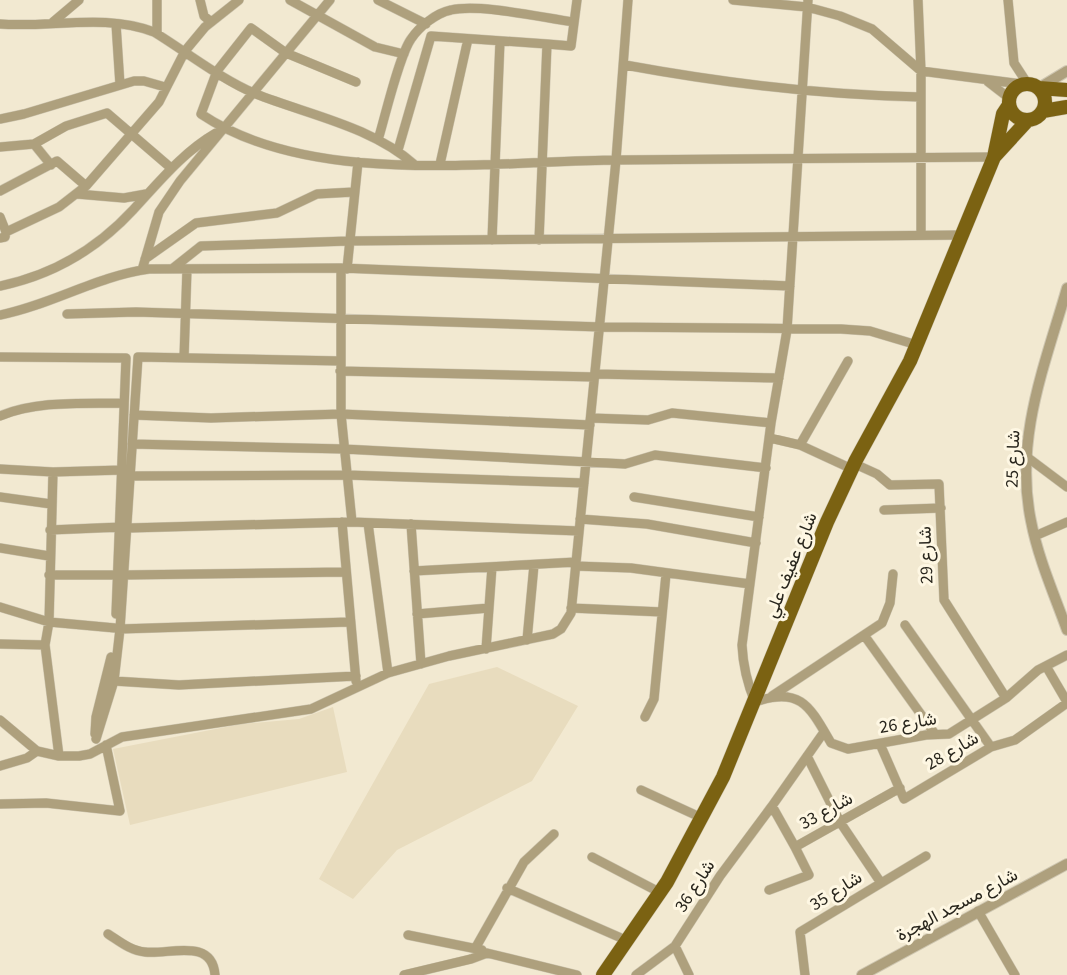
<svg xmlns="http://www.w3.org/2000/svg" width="1067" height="975" font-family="'Source Sans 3',Vazirmatn,sans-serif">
	<rect width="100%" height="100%" fill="#f2e9d1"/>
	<path fill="#e8dcbe" d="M 497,667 L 578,706 L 532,781 L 397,850 L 353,899 L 319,879 L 429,684 Z
		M 333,707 L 347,772 L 130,825 L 113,749 L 241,724 L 299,719 Z"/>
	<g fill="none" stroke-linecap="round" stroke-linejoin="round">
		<defs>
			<path id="minor" d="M 200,0 L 204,16 L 211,22
				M 290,0 L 375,47 L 404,54
				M 378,0 L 426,24
				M 733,0 L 807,7 L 840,16 L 872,29 L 921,71 L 1021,84
				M 808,0 L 787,330 L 771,423 L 742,645 C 743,666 747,683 755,702 C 801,686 810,707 831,743 L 848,749 L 926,735 L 949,734 L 1006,698 L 1038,670 L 1067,655
				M 918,0 L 921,71 L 921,235
				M 1008,0 L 1014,63 L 1027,83
				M 53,22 L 79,0
				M 0,24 C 51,28 105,13 154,32 C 185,51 222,80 256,94 C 309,115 371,126 415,165
				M 116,24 L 120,85
				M 157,33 L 157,0
				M 547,44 L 571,46 L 577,0
				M 625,65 C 723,83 820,95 920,97
				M 987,81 L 1009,98
				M 356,82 L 286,53 L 251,28 L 217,71 L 201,114 C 311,188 491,161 618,160 C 743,158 869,159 994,157
				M 0,119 L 24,114 L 134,81 L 144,81 L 165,87
				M 378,140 C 385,117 399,56 411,39 C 419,27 436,13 451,10 C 479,3 543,18 574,22
				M 34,144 L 51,165
				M 0,147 L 34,144 L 66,126 L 107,113 L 171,168
				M 398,150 L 431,36 L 547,44 L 539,240
				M 440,164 L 468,39
				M 0,191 L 57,161 L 86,186
				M 77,194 L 124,198 L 146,194
				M 0,217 L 6,232 L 5,237 L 0,238
				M 6,232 L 59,207 L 86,186 L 159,102 L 185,51 L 205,27 L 239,0
				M 492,240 L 500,41
				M 145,259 L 196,223 L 277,213 L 317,194 L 354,192
				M 341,268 L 341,414 L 352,522
				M 172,269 L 201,246 L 348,241 L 962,235
				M 347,269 L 358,162
				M 142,270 L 159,212 L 180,181 L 330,0
				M 0,286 C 53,275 96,250 133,210 C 159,182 183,152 216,133
				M 67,314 L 136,312 L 601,327 L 841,329 L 870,331 L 917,345
				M 0,315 C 51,305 97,276 149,269 L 341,268 L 790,286
				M 0,357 L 126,358 L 116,614
				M 184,358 L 187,269
				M 340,371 L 595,377
				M 596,374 L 779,378
				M 134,415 L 211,418 L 341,414 L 590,425
				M 0,416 C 38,400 84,404 124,403
				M 591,418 L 648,420 L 672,413 L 771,423
				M 770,438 L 800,445 L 852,469
				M 132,444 L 344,449 L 625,464 L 655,455 L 766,468
				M 800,445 L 848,361
				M 1027,457 L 1067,487
				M 855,464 L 877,474 L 890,485 L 939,484 L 944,600 L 1006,698
				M 0,469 L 53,472 L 122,470
				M 53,472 L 49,622 L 45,645 L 59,756
				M 130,476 L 347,475 L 584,483
				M 0,497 L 51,504
				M 634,497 L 759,517
				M 884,510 L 941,508
				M 580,519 L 647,524 L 756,543
				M 342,522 L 356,681
				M 368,523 L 388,673
				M 411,524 L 421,664
				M 129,528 L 352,522 L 579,531
				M 50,530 L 121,527
				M 1035,536 L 1067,522
				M 0,548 L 49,556
				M 575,566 L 631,568 L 750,584
				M 414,571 L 576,562
				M 49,575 L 118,575
				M 125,575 L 345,572
				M 0,607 L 49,622 L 115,628
				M 571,608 L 662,612
				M 417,614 L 489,608
				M 905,625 L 991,747
				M 120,629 L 349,622
				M 864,635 L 935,734
				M 527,640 L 534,565
				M 0,644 L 45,645
				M 486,649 L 492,567
				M 1046,666 L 1067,702
				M 114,681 L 179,685 L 356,676
				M 772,696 L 882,623 L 890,603 L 893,574
				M 645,717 L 654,699 L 666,574
				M 0,720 L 37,751 L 59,756 L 79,756 L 90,754 L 122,737 L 311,709 L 388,673 L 449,656 L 553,634 L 561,629 L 571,613 L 616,160 L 628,0
				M 824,732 L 772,806 L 795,847 L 900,788
				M 95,734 L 96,717 L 111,657
				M 96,739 L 114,681 L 120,629 L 138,357 L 340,361
				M 880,744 L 904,799 L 991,747 L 1015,740 L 1067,703
				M 807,756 L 840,822 L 881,883
				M 0,766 L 27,758 L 37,751
				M 641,790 L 702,818
				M 0,804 L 46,803 L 120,811 L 106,745
				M 592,857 L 659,892
				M 507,888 L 628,941
				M 769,890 L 809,875 L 795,847
				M 978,911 L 1015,975
				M 108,934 C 119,941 131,951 145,952 C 169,955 212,937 215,975
				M 408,935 L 482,950
				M 675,946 L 689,975
				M 476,947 L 524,862 L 554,834
				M 404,975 L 471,959 L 487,953 L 577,975
				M 636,975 L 675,946 L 720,876 L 772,806
				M 805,975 L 800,932 L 926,856"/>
			<path id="tertiary" d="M 1039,88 L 1067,71
				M 1067,288 C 1045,365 1014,439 1031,521 C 1038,558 1054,594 1067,630
				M 862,975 L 1067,864"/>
			<path id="primary" d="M1009 102a18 18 0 1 1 36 0a18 18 0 1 1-36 0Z
				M 1039,88 L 1067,90
				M 1009,105 L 1003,114 L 994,157 L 1027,121
				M 1043,111 L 1067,107
				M 603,975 L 667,882 L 723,777 L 827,522 L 856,460 L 910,361 L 994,157"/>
		</defs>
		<use href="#minor" stroke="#cec6b1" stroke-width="10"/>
		<use href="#tertiary" stroke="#cec6b1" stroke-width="12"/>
		<use href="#primary" stroke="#cec6b1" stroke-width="15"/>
		<use href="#minor" stroke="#aea07d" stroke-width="9"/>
		<use href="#tertiary" stroke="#aea07d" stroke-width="10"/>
		<use href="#primary" stroke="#7b6212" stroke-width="14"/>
	</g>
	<g text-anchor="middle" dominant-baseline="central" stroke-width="6" stroke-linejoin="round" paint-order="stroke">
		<g font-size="18" fill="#29261d" stroke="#fef7e3">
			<text transform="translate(1013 459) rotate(-88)">شارع 25</text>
			<text transform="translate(926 555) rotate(-92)">شارع 29</text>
			<text transform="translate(791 565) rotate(-68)">شارع عفيف علي</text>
			<text transform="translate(908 723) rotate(-9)">شارع 26</text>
			<text transform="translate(952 751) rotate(-30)">شارع 28</text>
			<text transform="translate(826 811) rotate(-29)">شارع 33</text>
			<text transform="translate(695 886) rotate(-57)">شارع 36</text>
			<text transform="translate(836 891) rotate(-32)">شارع 35</text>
			<text transform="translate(957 905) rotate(-28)">شارع مسجد الهجرة</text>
		</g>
	</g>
</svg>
